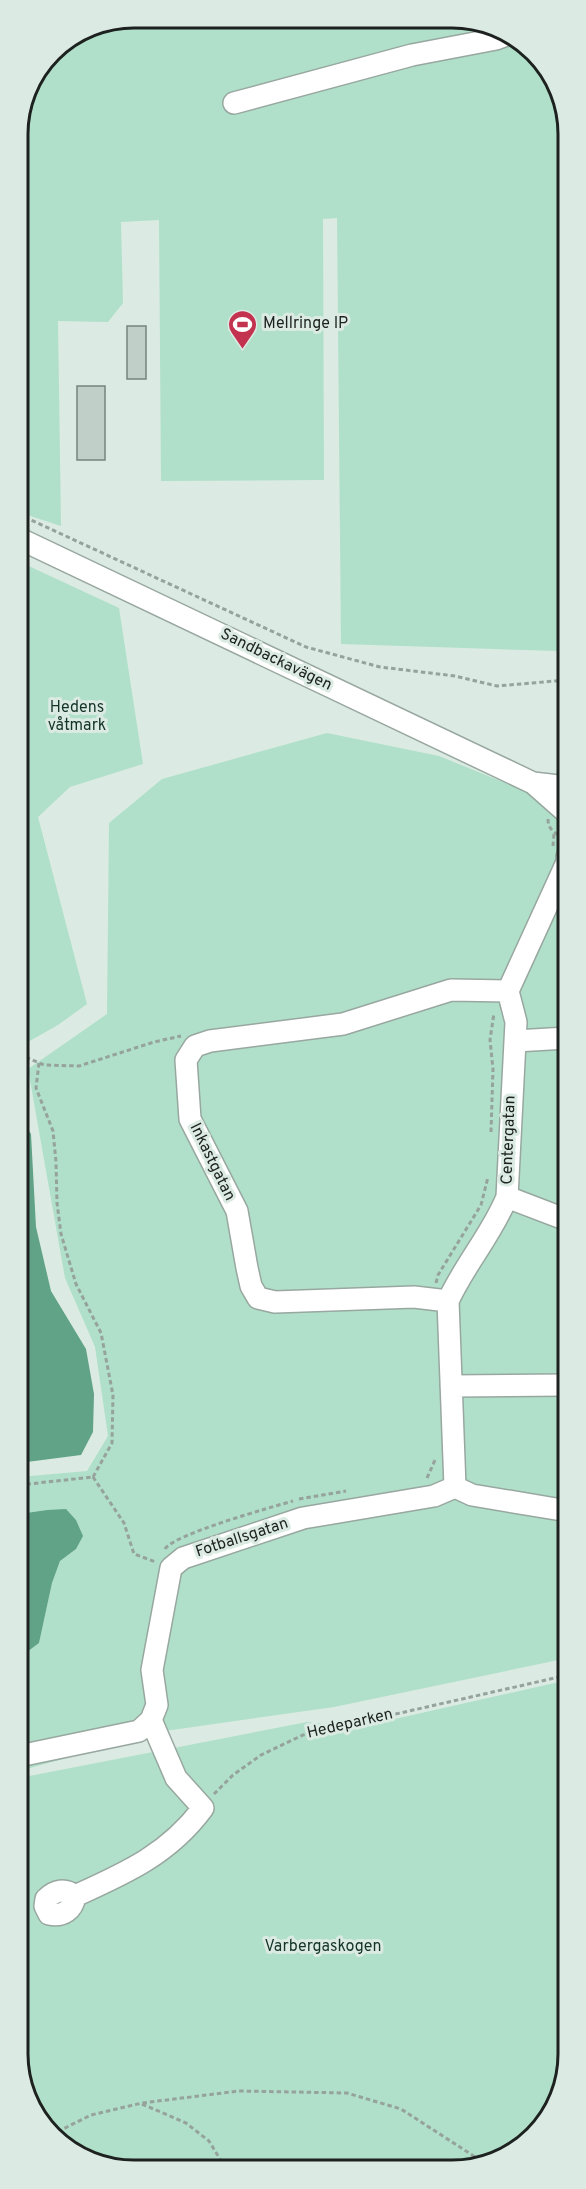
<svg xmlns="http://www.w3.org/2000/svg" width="586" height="2189" font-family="Overpass,sans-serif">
	<rect width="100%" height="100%" fill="#dbebe3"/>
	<path fill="#b0e0c9" d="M 134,18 L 475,20 L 534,52 L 567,119 L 567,644 L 557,651 L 341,644 L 337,218 L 323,219 L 324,480 L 161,481 L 159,220 L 121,222 L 123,303 L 108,322 L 58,321 L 61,526 L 18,512 L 18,127 L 27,89 L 52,52 L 90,27 Z
		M 18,561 L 119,608 L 143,764 L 70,787 L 38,817 L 87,1004 L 58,1025 L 19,1047 Z
		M 327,733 L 439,756 L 567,808 L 568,1658 L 334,1707 L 165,1731 L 19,1771 L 19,1658 L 39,1643 L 52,1583 L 60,1561 L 76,1549 L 47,1510 L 19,1514 L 19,1477 L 87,1471 L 108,1436 L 95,1347 L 65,1278 L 28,1069 L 107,1014 L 109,823 L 162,779 Z
		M 568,1680 L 568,2062 L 539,2132 L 467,2170 L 111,2169 L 52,2137 L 19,2070 L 19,1778 L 307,1722 L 359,1727 Z"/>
	<path fill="#61a386" d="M 19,1115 L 31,1134 L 36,1227 L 51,1291 L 86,1349 L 94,1394 L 93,1432 L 81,1455 L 19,1463 Z
		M 66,1509 L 76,1520 L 83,1536 L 76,1549 L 60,1561 L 52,1583 L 39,1643 L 19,1658 L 19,1514 L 47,1510 Z"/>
	<path fill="#c0d0c8" stroke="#76847d" stroke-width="1.5" d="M 127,326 L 146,326 L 146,379 L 127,379 Z
		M 77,386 L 105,386 L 105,460 L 77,460 Z"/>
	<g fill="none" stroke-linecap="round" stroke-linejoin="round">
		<defs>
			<path id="minor" d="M 234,103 L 412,55 L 496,39 L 504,36
				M 18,538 L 533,783 L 567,813
				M 533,783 L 567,787
				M 515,1041 L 567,1038
				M 507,1197 L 567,1220
				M 448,1301 L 414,1297 L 275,1302 L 258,1298 L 251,1286 L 247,1268 L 237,1211 L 190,1119 L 186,1060 L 195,1046 L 210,1041 L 343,1024 L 451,990 L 508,991
				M 451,1386 L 567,1385
				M 455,1487 L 448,1301 C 465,1264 492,1234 507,1197 L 516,1022 L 508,991 L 567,862 L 567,857
				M 19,1756 L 139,1731 L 151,1720 L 157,1705 L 152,1670 L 171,1568 L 183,1558 L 303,1518 L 434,1496 L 455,1487 L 472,1495 L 568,1511
				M 75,1896 C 73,1910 63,1917 49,1914 L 45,1906 L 46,1899 C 55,1890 65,1888 75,1896 C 126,1873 169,1854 203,1808 L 176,1778 L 151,1720"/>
		</defs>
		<use href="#minor" stroke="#98a7a0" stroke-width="24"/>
		<path stroke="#96a29c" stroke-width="3" stroke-dasharray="4.5 3" stroke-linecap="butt" d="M 18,514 L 306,647 L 380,667 L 455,676 L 497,686 L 567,680
			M 548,819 C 548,831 557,834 566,839
			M 553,846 L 554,833
			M 19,1054 L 44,1065 L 79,1066 L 154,1042 L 181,1036
			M 39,1063 L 36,1088 L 53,1131 L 56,1162 L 57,1203 L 61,1234 L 76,1284 L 101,1333 L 113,1395 L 112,1443 L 93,1477
			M 491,1132 L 493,1069 L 490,1040 L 494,1013
			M 558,1237 L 567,1241
			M 436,1283 L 438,1275 L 481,1205 L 488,1177
			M 93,1477 L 124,1523 L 134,1554 L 156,1562
			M 427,1478 L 435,1460
			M 19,1485 L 93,1477
			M 299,1499 L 346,1491
			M 165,1549 C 174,1534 272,1507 293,1501
			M 214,1794 L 233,1775 L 261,1755 L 303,1735 L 568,1675
			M 142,2104 L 186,2123 L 209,2141 L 226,2169
			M 51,2135 L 91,2115 L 142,2103 L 239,2091 L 347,2093 L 401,2109 L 483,2162"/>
		<use href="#minor" stroke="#fff" stroke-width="21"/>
	</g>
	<defs>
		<symbol id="stadium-pin" viewBox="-11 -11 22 30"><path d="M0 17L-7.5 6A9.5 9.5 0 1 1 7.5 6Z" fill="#c3324f" stroke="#dbebe3"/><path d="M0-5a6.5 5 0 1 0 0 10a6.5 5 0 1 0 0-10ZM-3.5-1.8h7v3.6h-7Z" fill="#fff"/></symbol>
	</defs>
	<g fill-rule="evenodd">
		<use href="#stadium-pin" x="226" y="308" width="33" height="45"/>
	</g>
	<g text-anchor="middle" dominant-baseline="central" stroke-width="6" stroke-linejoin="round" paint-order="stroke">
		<g font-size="16" fill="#1d2220" stroke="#dbebe3" text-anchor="start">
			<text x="263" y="324">Mellringe IP</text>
		</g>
		<g font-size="16" fill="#1d2220" stroke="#dbebe3">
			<text transform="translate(276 660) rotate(26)">Sandbackavägen</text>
			<text transform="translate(509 1140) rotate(-88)">Centergatan</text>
			<text transform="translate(212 1162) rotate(64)">Inkastgatan</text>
			<text transform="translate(242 1538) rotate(-18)">Fotballsgatan</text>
			<text transform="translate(350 1724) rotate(-13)">Hedeparken</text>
		</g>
		<g font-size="16" fill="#153428" stroke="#dbebe3">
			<text x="77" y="708">Hedens<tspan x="77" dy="18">våtmark</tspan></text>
			<text x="323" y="1947">Varbergaskogen</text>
		</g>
	</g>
	<path d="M0 0H586V2189H0ZM134 28H452A106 106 0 0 1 558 134V2054A106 106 0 0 1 452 2160H134A106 106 0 0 1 28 2054V134A106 106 0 0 1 134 28Z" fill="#dbebe3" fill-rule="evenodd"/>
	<path fill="none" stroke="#1d2220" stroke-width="3" d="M134 28H452A106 106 0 0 1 558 134V2054A106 106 0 0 1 452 2160H134A106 106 0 0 1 28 2054V134A106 106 0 0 1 134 28Z"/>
</svg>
